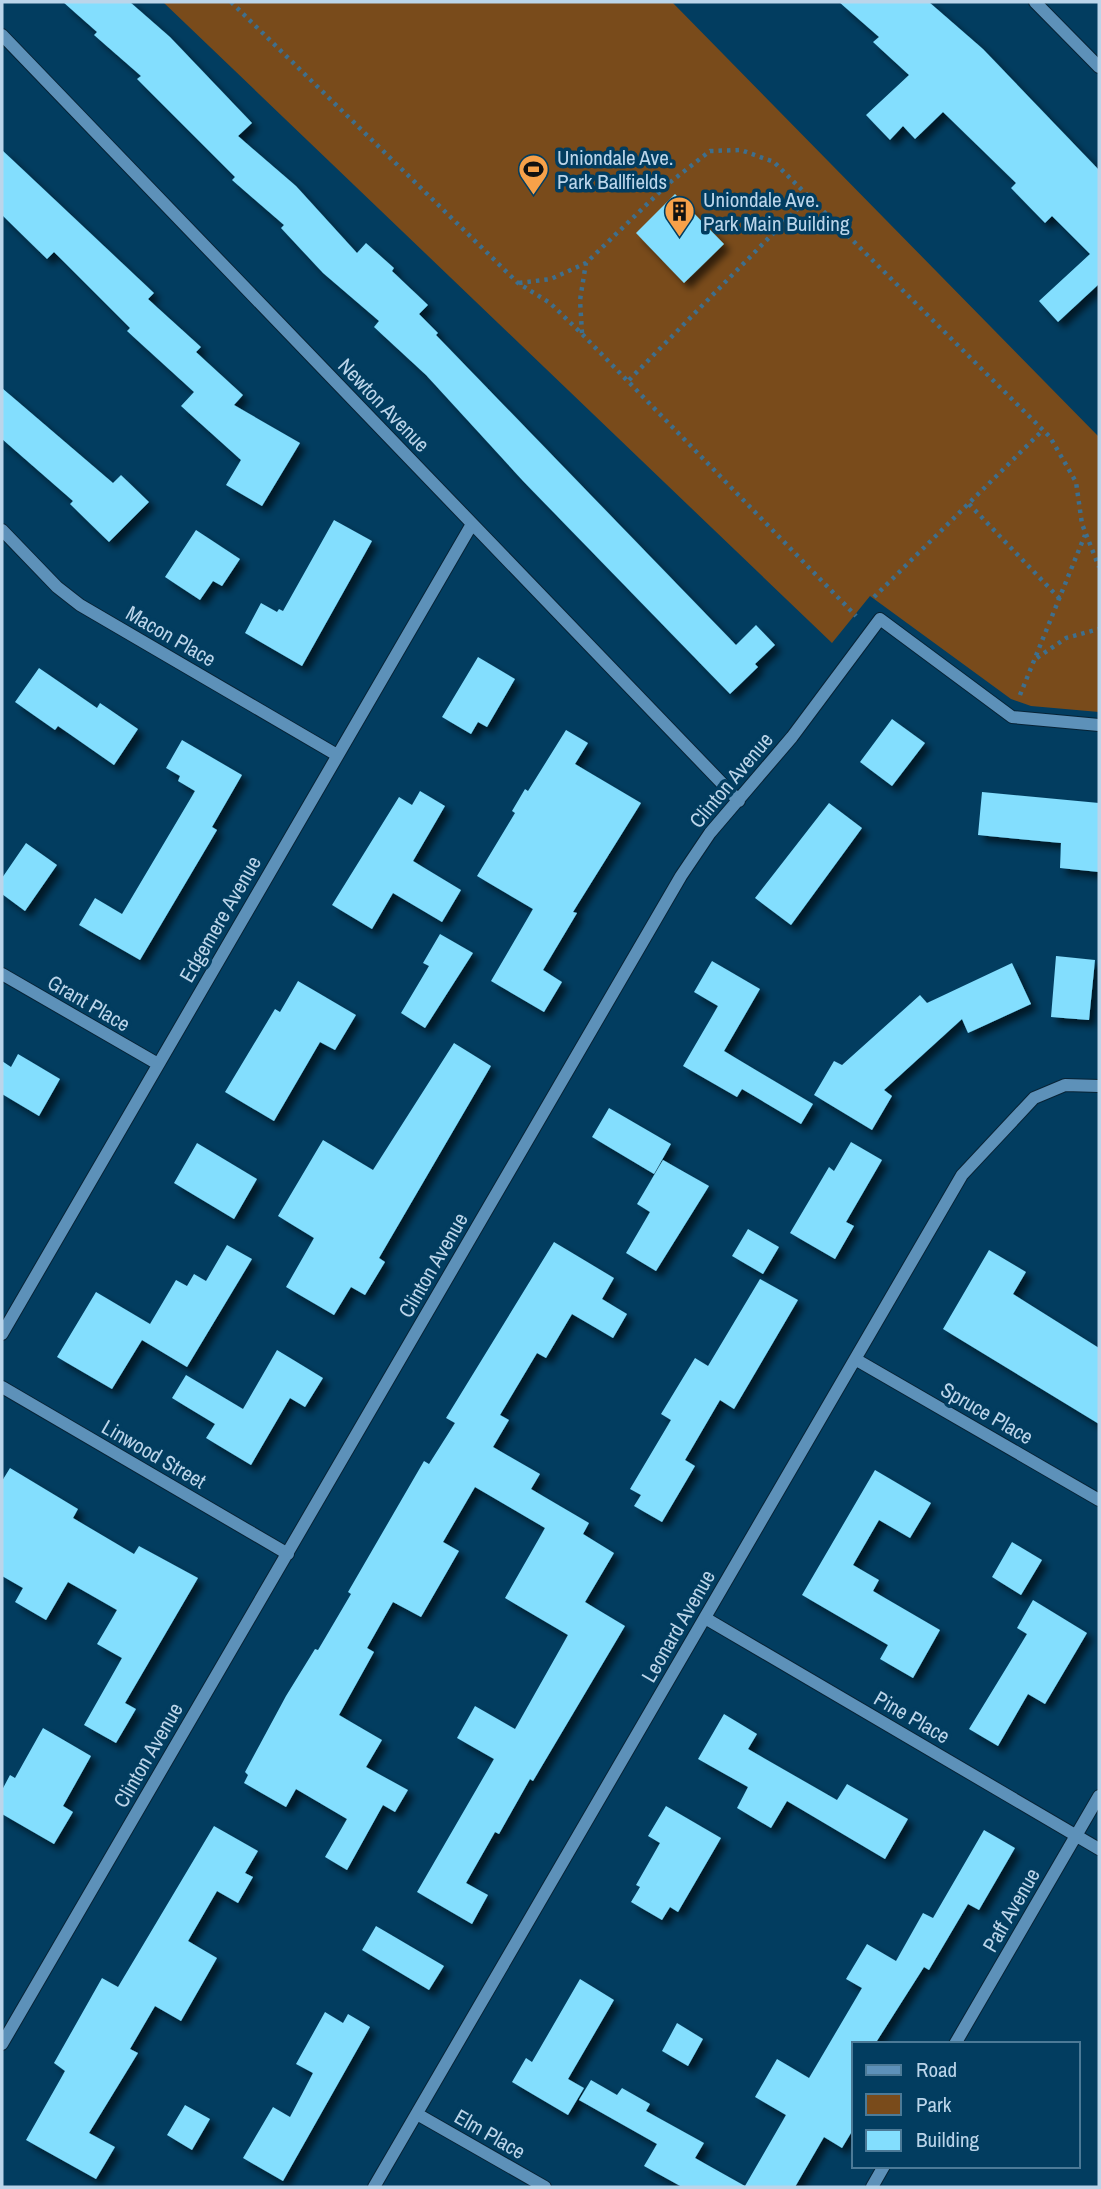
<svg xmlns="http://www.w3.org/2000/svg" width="1101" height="2189" font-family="'Archivo Narrow',sans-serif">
	<defs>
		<filter id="shadow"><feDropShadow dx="6" dy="6" stdDeviation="3.5" flood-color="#0009"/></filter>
	</defs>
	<rect width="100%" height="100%" fill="#023d60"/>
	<path fill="#794b1b" d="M 163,2 L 672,2 L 1099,437 L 1099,712 L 1031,706 L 1011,699 L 870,596 L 832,643 Z"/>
	<path fill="#83defe" filter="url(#shadow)" d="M 63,2 L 130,2 L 170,37 L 252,123 L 238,136 L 296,186 L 357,253 L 366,243 L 394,268 L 392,271 L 428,305 L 419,314 L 438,333 L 436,335 L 736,645 L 756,625 L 775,645 L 755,664 L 758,667 L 730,694 L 523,481 L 426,375 L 374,327 L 379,321 L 323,273 L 281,228 L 284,225 L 232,180 L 235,177 L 137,79 L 141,76 L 94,35 L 97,32 Z
		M 839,2 L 929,2 L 983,49 L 1099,170 L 1099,284 L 1058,322 L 1039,301 L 1090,254 L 1052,216 L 1045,223 L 1011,188 L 1016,183 L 943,112 L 915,139 L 903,126 L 890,140 L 866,115 L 909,75 L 873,42 L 879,37 Z
		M 2,150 L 154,293 L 148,299 L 201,347 L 196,352 L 243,395 L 234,405 L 300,443 L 262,506 L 226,485 L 241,460 L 181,406 L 194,392 L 127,331 L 130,328 L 54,252 L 47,259 L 2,215 Z
		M 675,194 L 724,244 L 684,283 L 636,233 Z
		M 2,388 L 113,483 L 121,475 L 149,502 L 109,542 L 70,504 L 73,501 L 2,439 Z
		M 334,520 L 372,541 L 302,666 L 245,633 L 261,603 L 277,612 L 279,609 L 283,611 Z
		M 196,530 L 240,559 L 222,586 L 213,581 L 200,600 L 165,577 Z
		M 478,657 L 515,679 L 487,727 L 478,722 L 471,734 L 442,717 Z
		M 39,668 L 97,708 L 100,703 L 138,729 L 114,765 L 58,726 L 55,730 L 15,702 Z
		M 892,719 L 925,743 L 892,786 L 860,762 Z
		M 566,730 L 588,743 L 575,764 L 641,803 L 573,912 L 577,913 L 543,970 L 562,982 L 544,1012 L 491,981 L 533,909 L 477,876 L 515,813 L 512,811 L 525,789 L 528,791 Z
		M 182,740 L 242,775 L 212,827 L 217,830 L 140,960 L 79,925 L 95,898 L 122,914 L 195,791 L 178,781 L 180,776 L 166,768 Z
		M 420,791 L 445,806 L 413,861 L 461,890 L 442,922 L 393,893 L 372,929 L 332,905 L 399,797 L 412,805 Z
		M 982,792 L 1099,803 L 1099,872 L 1060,868 L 1061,843 L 978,835 Z
		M 829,803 L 862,828 L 791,925 L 755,898 Z
		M 26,843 L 57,865 L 25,911 L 2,894 L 2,878 Z
		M 440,934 L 473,953 L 425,1028 L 401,1013 L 429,966 L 423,963 Z
		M 1056,956 L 1095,960 L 1089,1020 L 1051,1017 Z
		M 712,961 L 760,989 L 724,1051 L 813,1104 L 801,1124 L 742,1089 L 737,1097 L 683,1066 L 718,1006 L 694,992 Z
		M 1012,963 L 1031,1004 L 968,1033 L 962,1019 L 884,1090 L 892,1096 L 872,1130 L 814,1095 L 834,1061 L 842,1065 L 920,995 L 927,1003 Z
		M 298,981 L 356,1015 L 335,1050 L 320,1042 L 274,1121 L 225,1092 L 275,1009 L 280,1012 Z
		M 454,1043 L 491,1066 L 379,1258 L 385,1262 L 365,1295 L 351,1287 L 334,1315 L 286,1287 L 314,1238 L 278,1216 L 323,1140 L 373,1170 Z
		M 18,1054 L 60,1079 L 39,1116 L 2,1094 L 2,1061 L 11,1067 Z
		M 609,1108 L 671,1144 L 654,1174 L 592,1137 Z
		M 851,1142 L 882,1160 L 846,1222 L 854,1226 L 835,1259 L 790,1233 L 829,1167 L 834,1171 Z
		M 197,1143 L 257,1179 L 234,1219 L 174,1183 Z
		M 663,1160 L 709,1186 L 656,1271 L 626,1253 L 650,1212 L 637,1204 Z
		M 748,1229 L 779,1247 L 763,1274 L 732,1256 Z
		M 554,1242 L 614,1278 L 602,1299 L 627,1314 L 613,1338 L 572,1314 L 546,1358 L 537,1353 L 500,1415 L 509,1420 L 493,1447 L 540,1474 L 531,1489 L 589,1523 L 583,1534 L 614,1553 L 585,1602 L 625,1626 L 533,1781 L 530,1779 L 499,1834 L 495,1832 L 466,1883 L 488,1895 L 472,1924 L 417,1892 L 494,1759 L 457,1738 L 475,1706 L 515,1729 L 568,1635 L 505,1598 L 545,1528 L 475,1487 L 443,1542 L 459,1551 L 421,1617 L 393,1602 L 367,1648 L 374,1652 L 339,1715 L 382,1740 L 366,1767 L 408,1790 L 395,1812 L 383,1805 L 347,1870 L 325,1857 L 347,1819 L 296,1789 L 286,1807 L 244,1783 L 248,1775 L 245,1772 L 286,1696 L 315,1649 L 318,1650 L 351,1594 L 348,1592 L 424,1461 L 429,1464 L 455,1423 L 446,1418 Z
		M 227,1245 L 252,1259 L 187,1367 L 142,1340 L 112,1389 L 57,1357 L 96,1292 L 150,1324 L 176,1280 L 187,1286 L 194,1274 L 206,1281 Z
		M 989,1250 L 1026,1272 L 1013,1294 L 1099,1348 L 1099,1424 L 943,1329 Z
		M 760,1279 L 798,1300 L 734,1409 L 720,1400 L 685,1460 L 695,1466 L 662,1522 L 634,1506 L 641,1495 L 630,1489 L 671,1420 L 661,1414 L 695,1358 L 708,1366 Z
		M 277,1350 L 323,1378 L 305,1407 L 290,1398 L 251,1465 L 206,1438 L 215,1424 L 172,1398 L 186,1375 L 243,1409 Z
		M 10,1468 L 78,1509 L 73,1518 L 134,1554 L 139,1546 L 198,1578 L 125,1703 L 136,1709 L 116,1743 L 84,1725 L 122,1658 L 97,1644 L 117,1610 L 68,1582 L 46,1620 L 15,1602 L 23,1588 L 2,1576 L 2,1481 Z
		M 875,1470 L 931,1503 L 910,1538 L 879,1520 L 853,1565 L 879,1580 L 873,1591 L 940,1630 L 913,1678 L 880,1659 L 888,1645 L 802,1595 Z
		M 1012,1542 L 1042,1560 L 1021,1595 L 992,1577 Z
		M 1033,1600 L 1087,1633 L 1045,1704 L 1028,1694 L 998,1746 L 969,1729 L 1027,1634 L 1017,1628 Z
		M 724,1714 L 757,1734 L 748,1749 L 837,1800 L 847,1784 L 908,1819 L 885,1859 L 787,1801 L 771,1828 L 737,1808 L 748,1787 L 698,1759 Z
		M 43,1728 L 91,1756 L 63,1806 L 73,1812 L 54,1844 L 2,1814 L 2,1790 L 10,1775 L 15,1778 Z
		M 666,1806 L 721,1838 L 678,1912 L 670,1907 L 662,1920 L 631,1902 L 640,1887 L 636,1885 L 660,1843 L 648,1836 Z
		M 214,1826 L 258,1851 L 245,1873 L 253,1877 L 238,1903 L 217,1891 L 188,1941 L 217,1958 L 181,2021 L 155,2006 L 130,2049 L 138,2053 L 89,2133 L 115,2147 L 96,2179 L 26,2140 L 65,2071 L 54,2063 L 102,1978 L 118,1987 Z
		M 984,1830 L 1015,1848 L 979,1910 L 968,1904 L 929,1970 L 924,1967 L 875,2044 L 854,2044 L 854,2128 L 842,2148 L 824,2137 L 795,2187 L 682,2187 L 644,2166 L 657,2144 L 579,2100 L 591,2080 L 617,2095 L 622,2088 L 650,2104 L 646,2111 L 704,2143 L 695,2158 L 745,2186 L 786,2115 L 755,2097 L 777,2059 L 809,2078 L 862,1988 L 846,1979 L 867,1944 L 896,1961 L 923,1913 L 933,1918 Z
		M 376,1926 L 444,1966 L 429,1990 L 362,1950 Z
		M 580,1979 L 614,2000 L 568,2079 L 584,2088 L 568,2115 L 512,2082 L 526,2058 L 532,2062 Z
		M 325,2012 L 343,2023 L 348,2014 L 370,2027 L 283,2181 L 243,2158 L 273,2107 L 290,2117 L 313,2073 L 296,2064 Z
		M 677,2023 L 703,2039 L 688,2066 L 662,2051 Z
		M 185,2105 L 210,2119 L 192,2150 L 167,2135 Z"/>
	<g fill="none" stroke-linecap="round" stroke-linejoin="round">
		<defs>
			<path id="minor" d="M 1035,2 L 1099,67
				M 2,35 L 739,801
				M 2,530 L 57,587 L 80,605 L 337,755
				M 2,974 L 158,1064
				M 2,1334 L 472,524
				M 855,1359 L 1099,1500
				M 2,1387 L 288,1554
				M 705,1618 L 1099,1849
				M 2,2044 L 681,876 L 710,833 L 792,737 L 880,619 L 1012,717 L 1099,725
				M 955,2044 L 1099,1796
				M 417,2114 L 545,2187
				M 374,2187 L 962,1175 L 1034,1098 L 1065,1085 L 1099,1086
				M 872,2187 L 884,2166"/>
		</defs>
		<use href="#minor" stroke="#072336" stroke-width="14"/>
		<path stroke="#3e6f8d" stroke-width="4.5" stroke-dasharray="3.5 5" stroke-linecap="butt" d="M 231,2 L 518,283 L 550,303 L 582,334 L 856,616
			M 519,283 L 551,279 L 586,263 L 668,184 L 710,151 L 741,150 L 774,162 L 1050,437 L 1076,482 L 1082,524 L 1099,567
			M 582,333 L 580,300 L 586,263
			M 629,380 L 809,197
			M 969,504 L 1060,599
			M 874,597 L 1043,430
			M 1037,658 L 1066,638 L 1099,629
			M 1020,695 L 1085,535"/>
		<use href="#minor" stroke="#5d91b9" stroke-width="12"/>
	</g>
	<defs>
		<symbol id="stadium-pin" viewBox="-11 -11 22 30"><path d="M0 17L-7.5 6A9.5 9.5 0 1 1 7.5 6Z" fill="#f7a149" stroke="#023d60"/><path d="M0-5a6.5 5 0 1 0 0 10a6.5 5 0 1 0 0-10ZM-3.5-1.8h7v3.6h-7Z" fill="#111"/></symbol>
		<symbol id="building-pin" viewBox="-11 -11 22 30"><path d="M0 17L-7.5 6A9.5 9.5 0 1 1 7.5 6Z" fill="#f7a149" stroke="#023d60"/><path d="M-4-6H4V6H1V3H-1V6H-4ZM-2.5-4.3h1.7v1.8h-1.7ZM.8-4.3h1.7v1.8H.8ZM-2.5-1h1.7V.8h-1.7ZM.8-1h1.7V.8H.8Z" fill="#111"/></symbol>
	</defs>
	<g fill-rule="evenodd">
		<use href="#stadium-pin" x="516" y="152" width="35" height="47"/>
		<use href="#building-pin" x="662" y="194" width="35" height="47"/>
	</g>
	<g text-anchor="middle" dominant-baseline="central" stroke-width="7" stroke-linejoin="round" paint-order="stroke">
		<g font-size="21" fill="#bbd5ea" stroke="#023d60" text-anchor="start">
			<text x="557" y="157">Uniondale Ave.<tspan x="557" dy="24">Park Ballfields</tspan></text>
			<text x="703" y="199">Uniondale Ave.<tspan x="703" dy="24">Park Main Building</tspan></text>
		</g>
		<g font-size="21" fill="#bbd5ea" stroke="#023d60">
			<text transform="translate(384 405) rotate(46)">Newton Avenue</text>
			<text transform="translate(171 636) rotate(30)">Macon Place</text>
			<text transform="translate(731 780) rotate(-50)">Clinton Avenue</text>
			<text transform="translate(220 919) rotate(-60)">Edgemere Avenue</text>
			<text transform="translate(89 1003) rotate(30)">Grant Place</text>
			<text transform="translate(433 1265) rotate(-60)">Clinton Avenue</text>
			<text transform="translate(987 1413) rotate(30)">Spruce Place</text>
			<text transform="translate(154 1454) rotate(30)">Linwood Street</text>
			<text transform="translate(678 1626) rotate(-60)">Leonard Avenue</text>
			<text transform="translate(912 1717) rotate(30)">Pine Place</text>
			<text transform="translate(148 1755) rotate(-60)">Clinton Avenue</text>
			<text transform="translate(1011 1910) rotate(-60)">Paff Avenue</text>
			<text transform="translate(490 2134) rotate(30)">Elm Place</text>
		</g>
	</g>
	<rect width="1101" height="2189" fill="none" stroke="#bbd5ea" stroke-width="7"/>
	<rect x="852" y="2042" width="228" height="126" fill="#023d60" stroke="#4c7a97" stroke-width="2"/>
	<rect x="866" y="2065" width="35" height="10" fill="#5d91b9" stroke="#4c7a97" stroke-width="2"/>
	<text x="916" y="2077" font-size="21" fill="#bbd5ea">Road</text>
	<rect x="866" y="2094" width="35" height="21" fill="#794b1b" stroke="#4c7a97" stroke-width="2"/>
	<text x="916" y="2112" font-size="21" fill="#bbd5ea">Park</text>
	<rect x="866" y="2130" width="35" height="21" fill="#83defe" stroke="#4c7a97" stroke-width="2"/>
	<text x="916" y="2147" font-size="21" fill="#bbd5ea">Building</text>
</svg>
